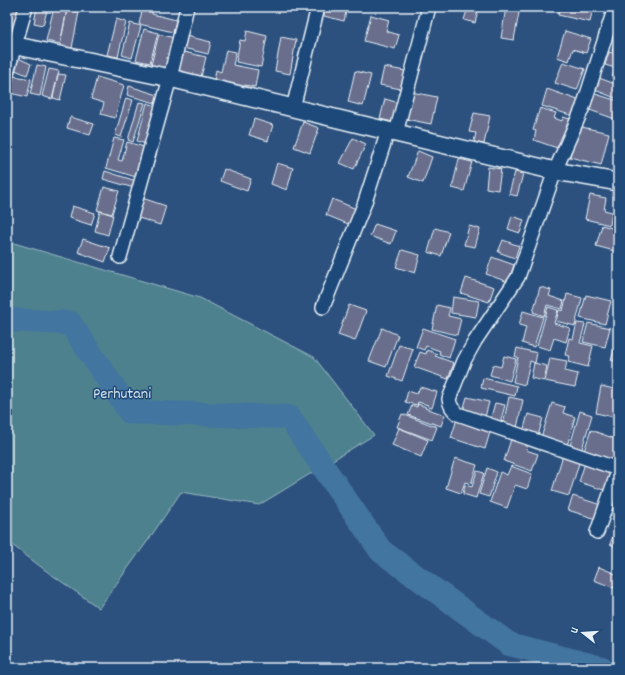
<svg xmlns="http://www.w3.org/2000/svg" width="625" height="675" font-family="Dekko,sans-serif">
	<rect width="100%" height="100%" fill="#2d517e"/>
	<filter id="ink" filterUnits="userSpaceOnUse"><feTurbulence type="fractalNoise" baseFrequency=".025" numOctaves="2"/><feDisplacementMap in="SourceGraphic" scale="8" xChannelSelector="R" yChannelSelector="G"/><feConvolveMatrix kernelMatrix="1 2 1 2 8 2 1 2 1" color-interpolation-filters="sRGB"/></filter>
	<g filter="url(#ink)">
		<path fill="#4e818e" stroke="#9bb9c3" d="M 7,241 L 200,298 L 314,357 L 374,435 L 259,505 L 181,492 L 149,539 L 99,608 L 45,570 L 7,541 Z"/>
		<g fill="none" stroke-linecap="round" stroke-linejoin="round">
			<path stroke="#4374a0" stroke-width="24" d="M 7,320 L 70,323 L 130,412 L 289,417 L 381,551 L 509,644 L 602,668"/>
		</g>
		<path fill="#676e8c" stroke="#e8f1f8" d="M 9,7 L 23,7 L 16,34 L 7,32 L 7,16 Z
			M 37,7 L 48,7 L 43,25 L 34,23 Z
			M 54,7 L 67,9 L 60,44 L 46,41 Z
			M 143,7 L 153,8 L 152,14 L 176,20 L 173,32 L 139,24 Z
			M 326,7 L 347,7 L 344,21 L 324,16 Z
			M 468,7 L 479,7 L 475,23 L 464,20 Z
			M 506,7 L 520,7 L 514,40 L 501,38 Z
			M 560,7 L 571,7 L 592,12 L 590,22 L 558,15 Z
			M 67,10 L 79,12 L 72,48 L 60,46 Z
			M 371,15 L 389,20 L 386,31 L 399,35 L 395,49 L 364,41 Z
			M 116,19 L 126,22 L 118,57 L 107,55 Z
			M 130,23 L 141,26 L 132,58 L 122,55 Z
			M 144,29 L 158,33 L 150,63 L 136,60 Z
			M 247,31 L 267,36 L 261,67 L 236,62 L 240,40 L 245,41 Z
			M 565,31 L 591,39 L 586,53 L 573,49 L 569,61 L 557,57 Z
			M 159,34 L 174,38 L 165,73 L 150,69 Z
			M 186,36 L 211,42 L 208,54 L 183,48 Z
			M 281,37 L 296,40 L 290,74 L 275,71 Z
			M 616,38 L 618,39 L 618,53 L 612,51 Z
			M 226,50 L 236,52 L 233,65 L 258,70 L 255,87 L 245,85 L 244,90 L 213,86 L 216,70 L 221,72 Z
			M 184,52 L 206,57 L 200,81 L 174,75 L 179,56 L 183,57 Z
			M 609,52 L 618,55 L 618,80 L 612,78 L 615,68 L 605,65 Z
			M 18,58 L 31,64 L 27,75 L 13,69 Z
			M 563,62 L 585,69 L 577,90 L 555,83 Z
			M 37,65 L 46,67 L 40,96 L 30,94 Z
			M 384,67 L 405,71 L 401,89 L 380,85 Z
			M 49,69 L 59,71 L 52,99 L 42,96 Z
			M 355,71 L 371,75 L 363,106 L 348,102 Z
			M 58,74 L 66,75 L 60,100 L 53,98 Z
			M 14,76 L 31,79 L 27,97 L 10,93 Z
			M 97,77 L 124,85 L 115,118 L 101,114 L 104,103 L 91,99 Z
			M 599,78 L 618,85 L 618,99 L 595,90 Z
			M 129,86 L 161,96 L 159,104 L 127,95 Z
			M 547,89 L 578,100 L 573,116 L 542,106 Z
			M 411,92 L 437,97 L 431,124 L 406,119 Z
			M 592,93 L 618,101 L 618,110 L 615,119 L 587,109 Z
			M 126,98 L 133,100 L 121,137 L 115,135 Z
			M 385,99 L 399,103 L 393,122 L 380,119 Z
			M 139,102 L 145,103 L 133,142 L 128,140 Z
			M 147,103 L 156,106 L 146,144 L 137,141 Z
			M 540,108 L 556,113 L 554,118 L 562,121 L 563,117 L 570,119 L 560,149 L 534,140 L 536,131 L 533,130 Z
			M 474,113 L 490,116 L 484,144 L 474,142 L 476,133 L 469,132 Z
			M 70,117 L 94,124 L 90,135 L 67,128 Z
			M 254,119 L 273,125 L 268,141 L 249,135 Z
			M 303,122 L 319,128 L 310,153 L 294,147 Z
			M 577,126 L 609,133 L 601,165 L 570,157 Z
			M 114,138 L 124,140 L 118,160 L 122,161 L 127,142 L 144,147 L 136,177 L 106,168 Z
			M 353,138 L 366,144 L 354,169 L 340,163 Z
			M 418,151 L 432,157 L 423,183 L 408,177 Z
			M 459,159 L 472,162 L 464,191 L 452,188 Z
			M 277,163 L 293,168 L 287,190 L 271,184 Z
			M 488,167 L 501,169 L 498,190 L 486,188 Z
			M 224,169 L 251,179 L 247,191 L 220,181 Z
			M 105,171 L 136,181 L 134,188 L 103,179 Z
			M 515,172 L 523,174 L 517,196 L 509,194 Z
			M 104,187 L 119,191 L 112,214 L 97,210 Z
			M 590,195 L 606,198 L 604,210 L 612,212 L 610,225 L 585,219 Z
			M 142,198 L 166,206 L 160,225 L 136,217 Z
			M 332,199 L 359,210 L 353,226 L 326,215 Z
			M 72,206 L 95,213 L 91,225 L 69,218 Z
			M 100,211 L 113,215 L 108,235 L 95,231 Z
			M 512,216 L 524,220 L 520,233 L 508,229 Z
			M 375,224 L 396,231 L 391,244 L 370,236 Z
			M 602,225 L 618,230 L 616,236 L 618,236 L 618,252 L 596,246 Z
			M 469,226 L 480,229 L 475,247 L 464,245 Z
			M 435,228 L 449,232 L 441,256 L 428,252 Z
			M 83,239 L 110,248 L 105,262 L 78,252 Z
			M 503,240 L 519,246 L 515,258 L 498,252 Z
			M 402,250 L 420,255 L 415,273 L 396,267 Z
			M 492,257 L 514,265 L 508,282 L 486,274 Z
			M 466,278 L 494,287 L 489,302 L 461,293 Z
			M 540,287 L 551,290 L 549,296 L 564,301 L 562,309 L 547,305 L 544,316 L 533,312 Z
			M 567,294 L 582,298 L 575,326 L 556,321 L 559,310 L 563,311 Z
			M 586,295 L 611,301 L 605,324 L 580,318 Z
			M 453,297 L 479,301 L 476,317 L 451,313 Z
			M 349,305 L 366,311 L 355,341 L 338,335 Z
			M 437,305 L 450,308 L 448,316 L 461,319 L 457,335 L 432,329 Z
			M 548,307 L 558,310 L 554,323 L 570,328 L 566,342 L 554,338 L 550,350 L 537,346 Z
			M 523,311 L 543,317 L 534,347 L 522,343 L 526,327 L 519,325 Z
			M 577,323 L 585,324 L 580,343 L 593,346 L 588,367 L 568,362 L 570,356 L 565,355 L 569,338 L 573,339 Z
			M 588,323 L 610,328 L 605,347 L 583,342 Z
			M 382,328 L 398,335 L 386,367 L 369,361 Z
			M 423,328 L 455,339 L 449,358 L 439,354 L 440,351 L 426,346 L 424,350 L 416,347 Z
			M 617,341 L 618,341 L 618,362 L 611,360 Z
			M 399,345 L 413,349 L 402,381 L 388,376 Z
			M 517,348 L 537,353 L 535,363 L 530,361 L 525,385 L 513,382 L 518,357 L 515,357 Z
			M 427,350 L 437,354 L 435,356 L 454,363 L 448,379 L 414,367 L 420,352 L 426,354 Z
			M 504,356 L 516,359 L 510,381 L 490,375 L 493,365 L 501,367 Z
			M 550,358 L 567,361 L 565,371 L 578,374 L 575,387 L 545,381 Z
			M 534,363 L 547,366 L 544,381 L 531,378 Z
			M 483,378 L 517,386 L 515,396 L 481,388 Z
			M 601,386 L 618,390 L 618,418 L 596,413 Z
			M 420,387 L 437,392 L 432,408 L 428,407 L 428,405 L 418,402 L 417,405 L 405,402 L 408,391 L 417,394 Z
			M 467,397 L 489,402 L 485,417 L 463,411 Z
			M 509,397 L 523,400 L 517,428 L 503,425 Z
			M 495,403 L 505,405 L 500,424 L 490,421 Z
			M 552,403 L 565,407 L 563,413 L 575,417 L 567,446 L 541,438 Z
			M 418,404 L 426,407 L 425,408 L 445,415 L 441,426 L 408,415 L 412,405 L 417,407 Z
			M 580,411 L 592,415 L 581,452 L 569,449 Z
			M 402,414 L 437,427 L 432,440 L 397,427 Z
			M 528,414 L 543,418 L 538,436 L 523,432 Z
			M 457,419 L 491,429 L 485,449 L 451,438 Z
			M 399,428 L 428,440 L 421,457 L 392,445 Z
			M 591,430 L 618,440 L 618,462 L 584,451 Z
			M 512,436 L 529,441 L 526,450 L 538,454 L 532,471 L 504,461 Z
			M 563,455 L 580,460 L 569,496 L 552,491 Z
			M 455,458 L 477,465 L 471,484 L 465,482 L 461,493 L 446,488 Z
			M 585,463 L 616,474 L 610,492 L 579,482 Z
			M 511,466 L 532,474 L 527,489 L 515,485 L 507,508 L 490,502 L 500,472 L 507,475 Z
			M 487,468 L 497,472 L 489,497 L 479,494 Z
			M 477,471 L 484,473 L 476,498 L 463,494 L 465,485 L 472,487 Z
			M 573,496 L 601,505 L 596,519 L 568,510 Z
			M 618,507 L 618,525 L 612,524 Z
			M 616,528 L 618,529 L 618,548 L 610,544 Z
			M 599,567 L 618,575 L 618,579 L 614,588 L 594,580 Z"/>
		<g fill="none" stroke-linecap="round" stroke-linejoin="round">
			<defs>
				<path id="minor" d="M 615,7 L 583,107 L 555,171 L 518,277 L 475,341 L 464,361 L 449,399 C 450,406 452,409 458,414 L 618,469
					M 7,73 L 26,7
					M 293,108 L 318,7
					M 396,133 L 429,7
					M 120,257 L 170,78 L 187,7
					M 323,307 L 364,205 L 388,131
					M 597,532 L 618,471"/>
				<path id="tertiary" d="M 7,44 L 170,78 L 396,133 L 555,171 L 618,182"/>
			</defs>
			<use href="#minor" stroke="#e8f1f8" stroke-width="16"/>
			<use href="#tertiary" stroke="#e8f1f8" stroke-width="20"/>
			<use href="#minor" stroke="#1f4a7a" stroke-width="13"/>
			<use href="#tertiary" stroke="#1f4a7a" stroke-width="17"/>
		</g>
	</g>
	<g text-anchor="middle" dominant-baseline="central" stroke-width="3" stroke-linejoin="round" paint-order="stroke">
		<g font-size="16" fill="#d1e0e8" stroke="#1f4a7a">
			<text x="122" y="394">Perhutani</text>
		</g>
	</g>
	<rect width="625" height="675" fill="none" stroke="#1f4a7a" stroke-width="24"/>
	<rect x="12" y="12" width="601" height="651" fill="none" stroke="#e8f1f8" stroke-width="1.5" filter="url(#ink)"/>
	<g transform="translate(583 633) rotate(287)" stroke="#1f4a7a" stroke-width="3" paint-order="stroke">
	<path d="M0-3L7 15L0 10L-7 15Z" fill="#e8f1f8"/>
	<text y="-6" font-size="11" font-weight="bold" text-anchor="middle" fill="#e8f1f8">U</text>
	</g>
</svg>
